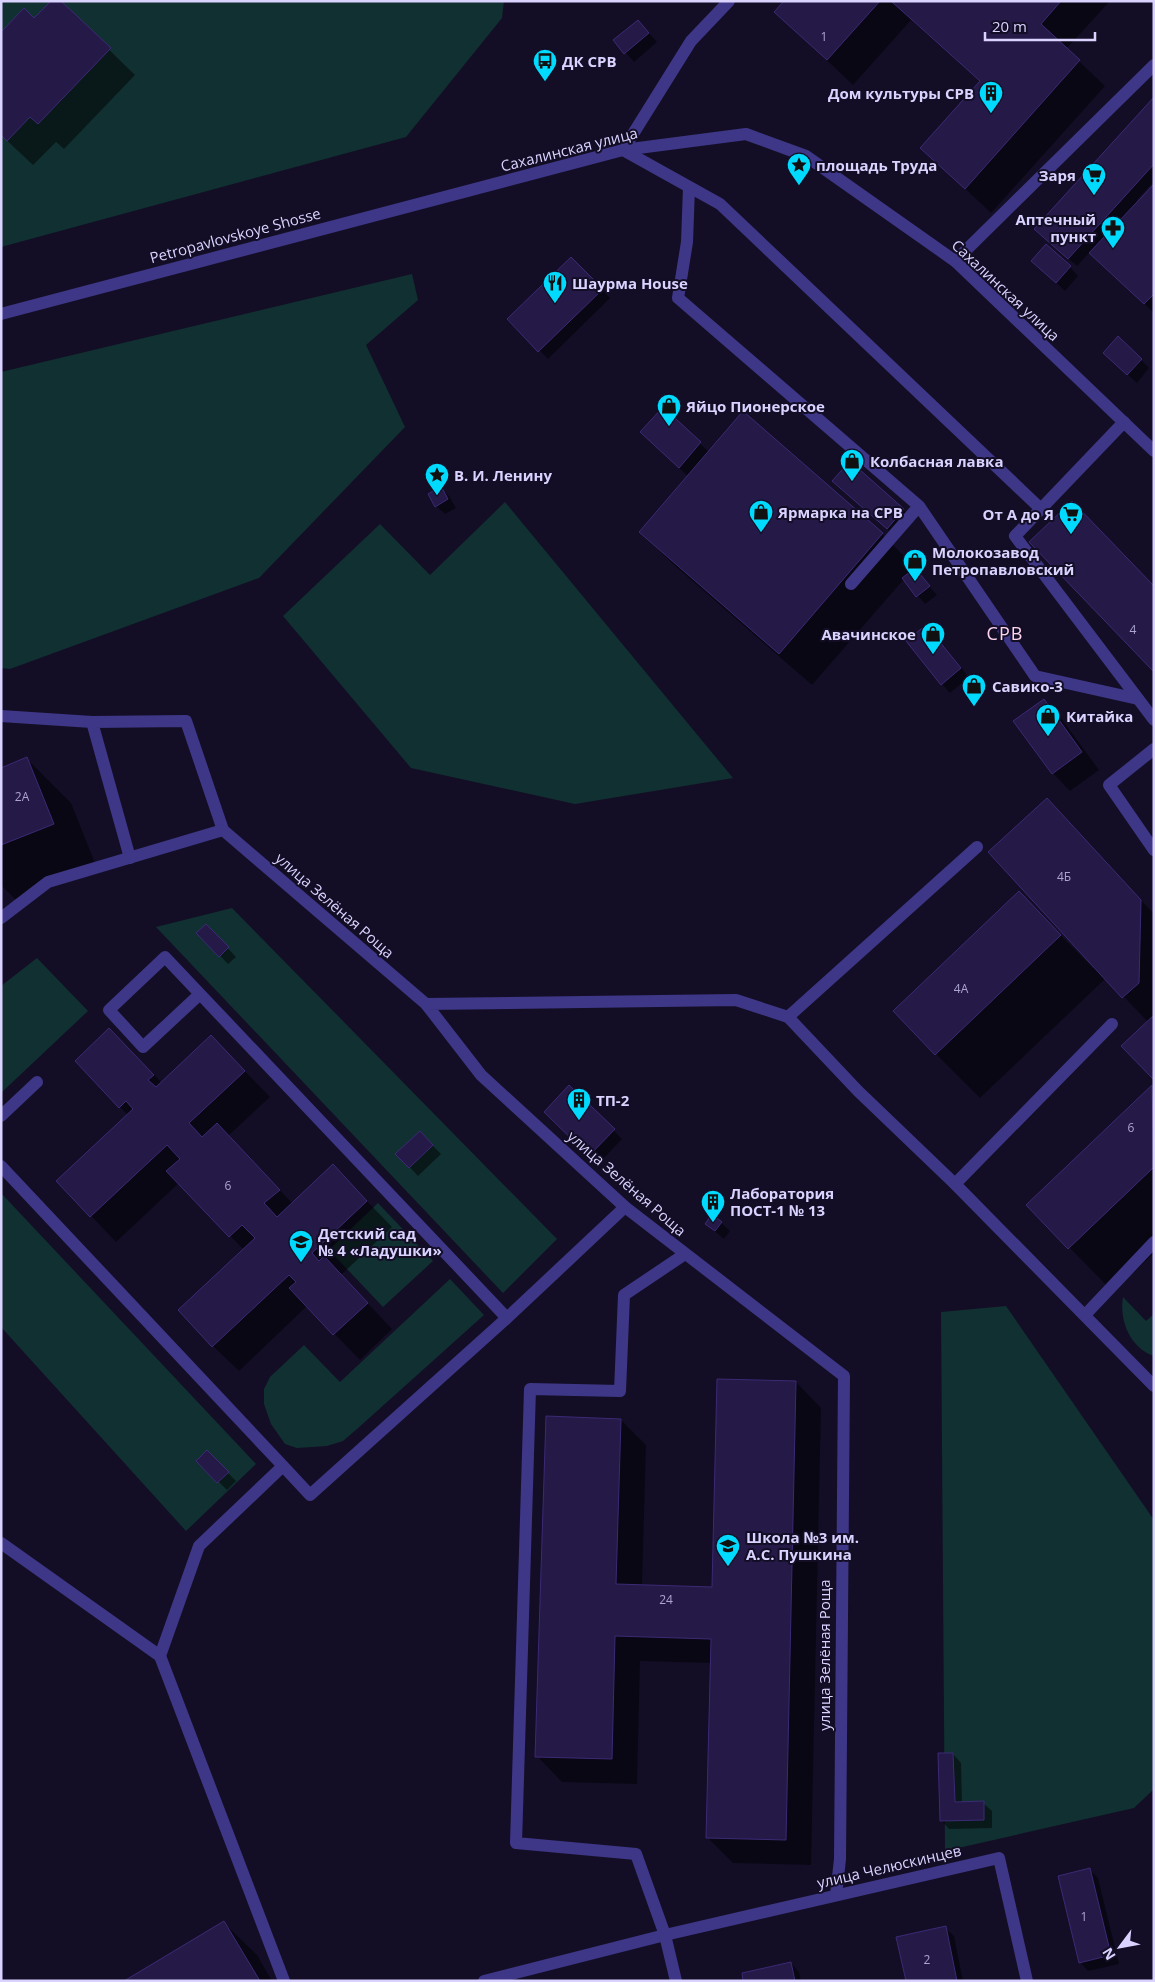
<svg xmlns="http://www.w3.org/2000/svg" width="1155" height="1982" font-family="'Open Sans',sans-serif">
	<rect width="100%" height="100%" fill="#130e26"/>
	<path fill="#113031" d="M 1,1 L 504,1 L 502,18 L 406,137 L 1,247 Z
		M 412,274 L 418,300 L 366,345 L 405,427 L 259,578 L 10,669 L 1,668 L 1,372 Z
		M 505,502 L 733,778 L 575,804 L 411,768 L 283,616 L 380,524 L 430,575 Z
		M 232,908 L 557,1239 L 503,1293 L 156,927 Z
		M 37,958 L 88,1011 L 1,1093 L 1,986 Z
		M 1,1193 L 256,1464 L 186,1531 L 1,1327 Z
		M 378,1203 L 433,1261 L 383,1307 L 329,1250 Z
		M 450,1279 L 484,1315 L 357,1429 L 343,1441 L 327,1446 L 297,1448 L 285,1444 L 271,1424 L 264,1404 L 264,1389 L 270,1377 L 304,1345 L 340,1382 Z
		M 1123,1297 L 1146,1321 L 1154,1314 L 1154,1356 C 1130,1348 1119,1320 1123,1297 Z
		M 1006,1306 L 1154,1520 L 1154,1789 L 1134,1808 L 945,1851 L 941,1312 Z"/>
	<path fill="#0007" d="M 59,1 L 135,75 L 64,149 L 56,142 L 33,165 L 1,135 L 34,20 Z
		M 786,1 L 1110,1 L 1066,49 L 1105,86 L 991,213 L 922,148 L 981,82 L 911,20 L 853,85 L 776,12 Z
		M 638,21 L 657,42 L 634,62 L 615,41 Z
		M 1154,99 L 1154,181 L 1137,200 L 1138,202 L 1154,186 L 1154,313 L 1090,252 L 1077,266 L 1044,237 Z
		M 571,258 L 610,298 L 548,359 L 509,319 Z
		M 1070,267 L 1078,276 L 1065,291 L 1041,269 Z
		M 1141,360 L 1149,368 L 1137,383 L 1113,361 Z
		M 663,409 L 709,452 L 743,413 L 882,534 L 915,567 L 913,569 L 937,595 L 925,604 L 904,579 L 812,685 L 673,564 L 640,532 L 688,476 L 650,441 Z
		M 850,463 L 912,518 L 896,536 L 842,490 Z
		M 441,488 L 449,496 L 456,508 L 445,514 L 436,506 Z
		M 926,626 L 969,677 L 950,693 L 942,684 Z
		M 1043,701 L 1061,718 L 1099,770 L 1070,791 L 1053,773 L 1015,722 Z
		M 27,759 L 71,803 L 97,868 L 16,900 L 1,885 L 1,769 Z
		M 1047,799 L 1154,914 L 1154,1078 L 1148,1022 L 1106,978 L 980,1098 L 936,1054 L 1019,893 L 1093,968 L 1095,967 Z
		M 206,925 L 236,957 L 228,964 L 198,933 Z
		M 135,1055 L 162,1083 L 236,1062 L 270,1097 L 228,1136 L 293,1204 L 358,1192 L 392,1227 L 341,1275 L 392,1329 L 360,1360 L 307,1306 L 239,1371 L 213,1346 L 244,1250 L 179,1183 L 116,1242 L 58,1181 L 128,1115 L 120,1107 Z
		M 1152,1086 L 1154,1253 L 1113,1292 L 1028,1205 Z
		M 569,1087 L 622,1139 L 599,1163 L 546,1112 Z
		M 420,1133 L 441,1154 L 418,1176 L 397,1154 Z
		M 721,1222 L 730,1231 L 724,1239 L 706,1224 Z
		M 796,1382 L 821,1408 L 811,1865 L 733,1863 L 707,1837 L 712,1663 L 640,1661 L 637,1784 L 562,1782 L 537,1756 L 621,1420 L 646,1445 L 642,1586 L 713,1589 Z
		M 207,1452 L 236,1481 L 227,1490 L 198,1461 Z
		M 953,1754 L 961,1763 L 962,1803 L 983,1803 L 992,1811 L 992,1828 L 949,1829 L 941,1820 Z
		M 1090,1870 L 1098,1878 L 1119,1964 L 1088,1971 L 1080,1962 Z
		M 224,1923 L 257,1955 L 272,1981 L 127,1981 Z
		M 945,1928 L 954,1936 L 963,1981 L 907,1981 Z
		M 791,1963 L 799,1972 L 801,1981 L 745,1981 Z"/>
	<path fill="#251948" stroke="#3c2a75" d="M 51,1 L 61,1 L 111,48 L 38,124 L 30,117 L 7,141 L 1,135 L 1,32 L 24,8 L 34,18 Z
		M 784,1 L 880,1 L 827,60 L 774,12 Z
		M 891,1 L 1061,1 L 1041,24 L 1080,60 L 965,189 L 920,148 L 980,81 Z
		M 638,20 L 649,33 L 624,54 L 613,40 Z
		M 1154,97 L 1154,164 L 1068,259 L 1034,229 Z
		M 1154,184 L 1154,294 L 1144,304 L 1089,253 Z
		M 1046,244 L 1071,266 L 1056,283 L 1031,261 Z
		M 571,257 L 603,289 L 538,352 L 507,319 Z
		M 1118,336 L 1142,359 L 1127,375 L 1103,353 Z
		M 663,407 L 701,442 L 679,468 L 640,432 Z
		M 743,411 L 883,533 L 779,654 L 639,532 Z
		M 850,461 L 904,509 L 887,529 L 832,481 Z
		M 441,486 L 448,499 L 435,507 L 428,494 Z
		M 1072,501 L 1154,586 L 1154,672 L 1029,542 Z
		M 915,568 L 930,586 L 916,597 L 902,578 Z
		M 926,625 L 961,668 L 941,685 L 906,641 Z
		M 1044,699 L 1082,752 L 1052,774 L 1013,721 Z
		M 27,757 L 54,824 L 1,845 L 1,768 Z
		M 1047,798 L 1141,900 L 1139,983 L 1122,998 L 988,852 Z
		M 1019,891 L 1061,935 L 935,1055 L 893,1011 Z
		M 206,924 L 229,947 L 219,957 L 196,933 Z
		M 1154,1015 L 1154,1080 L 1121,1046 Z
		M 109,1028 L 154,1075 L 148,1080 L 156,1087 L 211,1035 L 245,1071 L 189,1123 L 202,1137 L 217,1123 L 280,1190 L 264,1203 L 277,1217 L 333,1164 L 367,1201 L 312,1253 L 319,1261 L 324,1256 L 368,1303 L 333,1335 L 289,1288 L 296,1282 L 289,1275 L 212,1347 L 178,1310 L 255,1238 L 242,1225 L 229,1237 L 166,1171 L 180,1159 L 167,1145 L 90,1217 L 56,1181 L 133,1109 L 126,1101 L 119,1108 L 75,1061 Z
		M 569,1085 L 615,1129 L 589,1156 L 544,1112 Z
		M 1152,1085 L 1154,1167 L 1068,1249 L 1026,1205 Z
		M 420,1131 L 433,1145 L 409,1168 L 395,1154 Z
		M 712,1214 L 722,1222 L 715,1231 L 705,1224 Z
		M 717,1379 L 796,1381 L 786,1840 L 706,1838 L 711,1639 L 615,1636 L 612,1759 L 535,1757 L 546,1416 L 621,1419 L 616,1584 L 712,1587 Z
		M 207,1450 L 229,1472 L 217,1483 L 196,1461 Z
		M 938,1753 L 953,1753 L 955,1802 L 984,1801 L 984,1820 L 940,1821 Z
		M 1090,1868 L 1111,1955 L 1079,1963 L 1058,1876 Z
		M 224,1921 L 260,1981 L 124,1981 Z
		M 946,1926 L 957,1981 L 906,1981 L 896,1937 Z
		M 791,1962 L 795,1981 L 743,1981 L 742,1973 Z"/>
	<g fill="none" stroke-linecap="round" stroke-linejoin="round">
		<path stroke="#3e3787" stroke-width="12" d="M 729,1 L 691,41 L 623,150 L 720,204 L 1041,509
			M 689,187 L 687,242 L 678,298 L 919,506
			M 955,261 L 1154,65
			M 851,584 L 919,506 L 1035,676 L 1138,699
			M 1,716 L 92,722 L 186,721 L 223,830
			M 92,722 L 130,858
			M 1154,749 L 1109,785 L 1154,850
			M 200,994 L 143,1047 L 109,1010 L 165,957 L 200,994 L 507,1318
			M 788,1017 L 977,847
			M 1,1116 L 37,1082
			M 1,1166 L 283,1466
			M 955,1184 L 1112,1024
			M 1085,1315 L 1154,1242
			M 1,1543 L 160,1656 L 284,1981
			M 160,1656 L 199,1546 L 283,1466 L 310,1495 L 507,1318 L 625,1207
			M 484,1981 L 665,1935 L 636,1854 L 516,1843 L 530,1389 L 620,1391 L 624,1295 L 685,1254"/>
		<path stroke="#3e3787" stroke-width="12" d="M 1124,422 L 1015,536 L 1154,720
			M 1,918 L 48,882 L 223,830 L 426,1004 L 481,1075 L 625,1207 L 844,1376 L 840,1859 L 836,1895
			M 426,1004 L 736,1000 L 788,1017 L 858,1091 L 955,1184 L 1154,1386
			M 676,1981 L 665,1935 L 999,1858 L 1027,1981"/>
		<path stroke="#3e3787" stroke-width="12" d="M 1,314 L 623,150 L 746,134 L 806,156 L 955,261 L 1154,451"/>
	</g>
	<defs>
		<symbol id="bus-pin" viewBox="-11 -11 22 30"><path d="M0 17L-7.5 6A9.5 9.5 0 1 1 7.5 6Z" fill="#00dafe" stroke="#130e26"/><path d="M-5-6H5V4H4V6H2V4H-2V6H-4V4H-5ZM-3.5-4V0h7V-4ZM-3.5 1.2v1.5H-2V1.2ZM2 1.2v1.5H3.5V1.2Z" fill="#111"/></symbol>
		<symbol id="building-pin" viewBox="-11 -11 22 30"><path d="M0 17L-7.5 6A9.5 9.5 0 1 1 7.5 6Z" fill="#00dafe" stroke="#130e26"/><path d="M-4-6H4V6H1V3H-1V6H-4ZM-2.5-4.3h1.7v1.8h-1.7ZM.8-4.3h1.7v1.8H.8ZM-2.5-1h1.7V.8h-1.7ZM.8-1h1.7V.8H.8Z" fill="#111"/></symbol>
		<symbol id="sight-pin" viewBox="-11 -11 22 30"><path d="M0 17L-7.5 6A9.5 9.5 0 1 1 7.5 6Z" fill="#00dafe" stroke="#130e26"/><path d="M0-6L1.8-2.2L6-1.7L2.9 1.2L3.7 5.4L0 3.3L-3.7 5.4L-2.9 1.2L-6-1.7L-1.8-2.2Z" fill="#111"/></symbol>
		<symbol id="supermarket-pin" viewBox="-11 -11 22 30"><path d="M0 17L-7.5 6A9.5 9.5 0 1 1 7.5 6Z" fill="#00dafe" stroke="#130e26"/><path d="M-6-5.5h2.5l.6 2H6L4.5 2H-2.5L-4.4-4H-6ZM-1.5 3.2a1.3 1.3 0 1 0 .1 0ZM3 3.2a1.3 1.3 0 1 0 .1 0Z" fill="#111"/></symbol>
		<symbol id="pharmacy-pin" viewBox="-11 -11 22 30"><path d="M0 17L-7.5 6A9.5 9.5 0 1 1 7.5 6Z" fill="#00dafe" stroke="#130e26"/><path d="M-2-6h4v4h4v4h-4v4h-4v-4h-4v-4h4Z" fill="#111"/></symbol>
		<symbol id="restaurant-pin" viewBox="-11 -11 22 30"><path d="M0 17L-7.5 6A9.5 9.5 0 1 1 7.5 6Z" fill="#00dafe" stroke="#130e26"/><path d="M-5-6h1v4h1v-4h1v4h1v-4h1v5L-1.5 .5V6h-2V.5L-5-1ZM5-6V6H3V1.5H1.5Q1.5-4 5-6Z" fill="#111"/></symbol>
		<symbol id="shop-pin" viewBox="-11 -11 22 30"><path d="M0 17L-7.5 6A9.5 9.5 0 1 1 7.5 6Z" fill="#00dafe" stroke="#130e26"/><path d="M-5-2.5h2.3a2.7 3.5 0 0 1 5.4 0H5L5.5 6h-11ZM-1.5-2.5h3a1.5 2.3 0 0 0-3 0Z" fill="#111"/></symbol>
		<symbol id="school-pin" viewBox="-11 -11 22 30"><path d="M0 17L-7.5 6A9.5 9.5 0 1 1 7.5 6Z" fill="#00dafe" stroke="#130e26"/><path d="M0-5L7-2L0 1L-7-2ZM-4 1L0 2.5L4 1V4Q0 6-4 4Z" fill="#111"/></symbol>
	</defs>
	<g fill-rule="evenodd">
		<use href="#bus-pin" x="531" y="47" width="28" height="38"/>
		<use href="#building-pin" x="977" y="79" width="28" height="38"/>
		<use href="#sight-pin" x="785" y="151" width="28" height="38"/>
		<use href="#supermarket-pin" x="1080" y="161" width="28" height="38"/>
		<use href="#pharmacy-pin" x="1099" y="214" width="28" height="38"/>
		<use href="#restaurant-pin" x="541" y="269" width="28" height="38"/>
		<use href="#shop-pin" x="655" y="392" width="28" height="38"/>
		<use href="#shop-pin" x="838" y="447" width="28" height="38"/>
		<use href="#sight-pin" x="423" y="461" width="28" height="38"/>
		<use href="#shop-pin" x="747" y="498" width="28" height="38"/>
		<use href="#supermarket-pin" x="1057" y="500" width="28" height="38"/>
		<use href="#shop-pin" x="901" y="547" width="28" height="38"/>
		<use href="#shop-pin" x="919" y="620" width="28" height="38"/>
		<use href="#shop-pin" x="960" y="672" width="28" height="38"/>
		<use href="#shop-pin" x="1034" y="702" width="28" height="38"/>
		<use href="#building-pin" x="565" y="1086" width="28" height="38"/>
		<use href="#building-pin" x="699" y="1188" width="28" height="38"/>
		<use href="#school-pin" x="287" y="1228" width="28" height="38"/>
		<use href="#school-pin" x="714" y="1532" width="28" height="38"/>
	</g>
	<g text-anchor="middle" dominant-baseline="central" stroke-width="4" stroke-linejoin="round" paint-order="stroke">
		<g font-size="12" fill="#ada4d1">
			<text x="824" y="36">1</text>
			<text x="1133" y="629">4</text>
			<text x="22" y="796">2А</text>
			<text x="1064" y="876">4Б</text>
			<text x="961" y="988">4А</text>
			<text x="1131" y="1127">6</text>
			<text x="228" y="1185">6</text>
			<text x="666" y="1599">24</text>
			<text x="1084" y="1916">1</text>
			<text x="927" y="1959">2</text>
		</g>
		<g font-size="15" font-weight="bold" fill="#dad3ff" stroke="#130e26" text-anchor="start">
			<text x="562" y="61">ДК СРВ</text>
			<text x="974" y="93" text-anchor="end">Дом культуры СРВ</text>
			<text x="816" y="165">площадь Труда</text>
			<text x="1076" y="175" text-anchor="end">Заря</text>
			<text x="1096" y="219" text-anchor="end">Аптечный<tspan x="1096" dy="17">пункт</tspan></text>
			<text x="572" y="283">Шаурма House</text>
			<text x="686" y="406">Яйцо Пионерское</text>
			<text x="870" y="461">Колбасная лавка</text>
			<text x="454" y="475">В. И. Ленину</text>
			<text x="778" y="512">Ярмарка на СРВ</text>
			<text x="1054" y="514" text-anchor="end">От А до Я</text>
			<text x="932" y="552">Молокозавод<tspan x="932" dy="17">Петропавловский</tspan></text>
			<text x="916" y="634" text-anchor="end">Авачинское</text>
			<text x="992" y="686">Савико-3</text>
			<text x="1066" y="716">Китайка</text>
			<text x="596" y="1100">ТП-2</text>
			<text x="730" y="1193">Лаборатория<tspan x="730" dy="17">ПОСТ-1 № 13</tspan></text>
			<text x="318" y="1233">Детский сад<tspan x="318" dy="17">№ 4 «Ладушки»</tspan></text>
			<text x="746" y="1537">Школа №3 им.<tspan x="746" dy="17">А.С. Пушкина</tspan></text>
		</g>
		<g font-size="15" fill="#dad3ff" stroke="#130e26">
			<text transform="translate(569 149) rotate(-14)">Сахалинская улица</text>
			<text transform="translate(235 235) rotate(-15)">Petropavlovskoye Shosse</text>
			<text transform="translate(1006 290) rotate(43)">Сахалинская улица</text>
			<text transform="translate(335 905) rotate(41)">улица Зелёная Роща</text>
			<text transform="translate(627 1183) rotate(41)">улица Зелёная Роща</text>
			<text transform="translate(824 1655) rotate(-90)">улица Зелёная Роща</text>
			<text transform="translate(889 1866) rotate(-13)">улица Челюскинцев</text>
		</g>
		<g font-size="18" letter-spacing="1" fill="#ffd5ee" stroke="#130e26">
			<text x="1005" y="633">СРВ</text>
		</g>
	</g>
	<rect width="1155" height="1982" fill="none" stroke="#dad3ff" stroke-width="5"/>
	<g transform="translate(1120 1947) rotate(238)" stroke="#130e26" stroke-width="4" paint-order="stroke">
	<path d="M0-4L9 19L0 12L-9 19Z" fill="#dad3ff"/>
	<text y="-8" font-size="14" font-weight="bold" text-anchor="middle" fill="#dad3ff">N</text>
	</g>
	<path d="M985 32v8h110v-8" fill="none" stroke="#dad3ff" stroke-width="2.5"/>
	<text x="992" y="32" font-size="15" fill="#dad3ff" stroke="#130e26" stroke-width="4" paint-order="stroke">20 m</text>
</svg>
